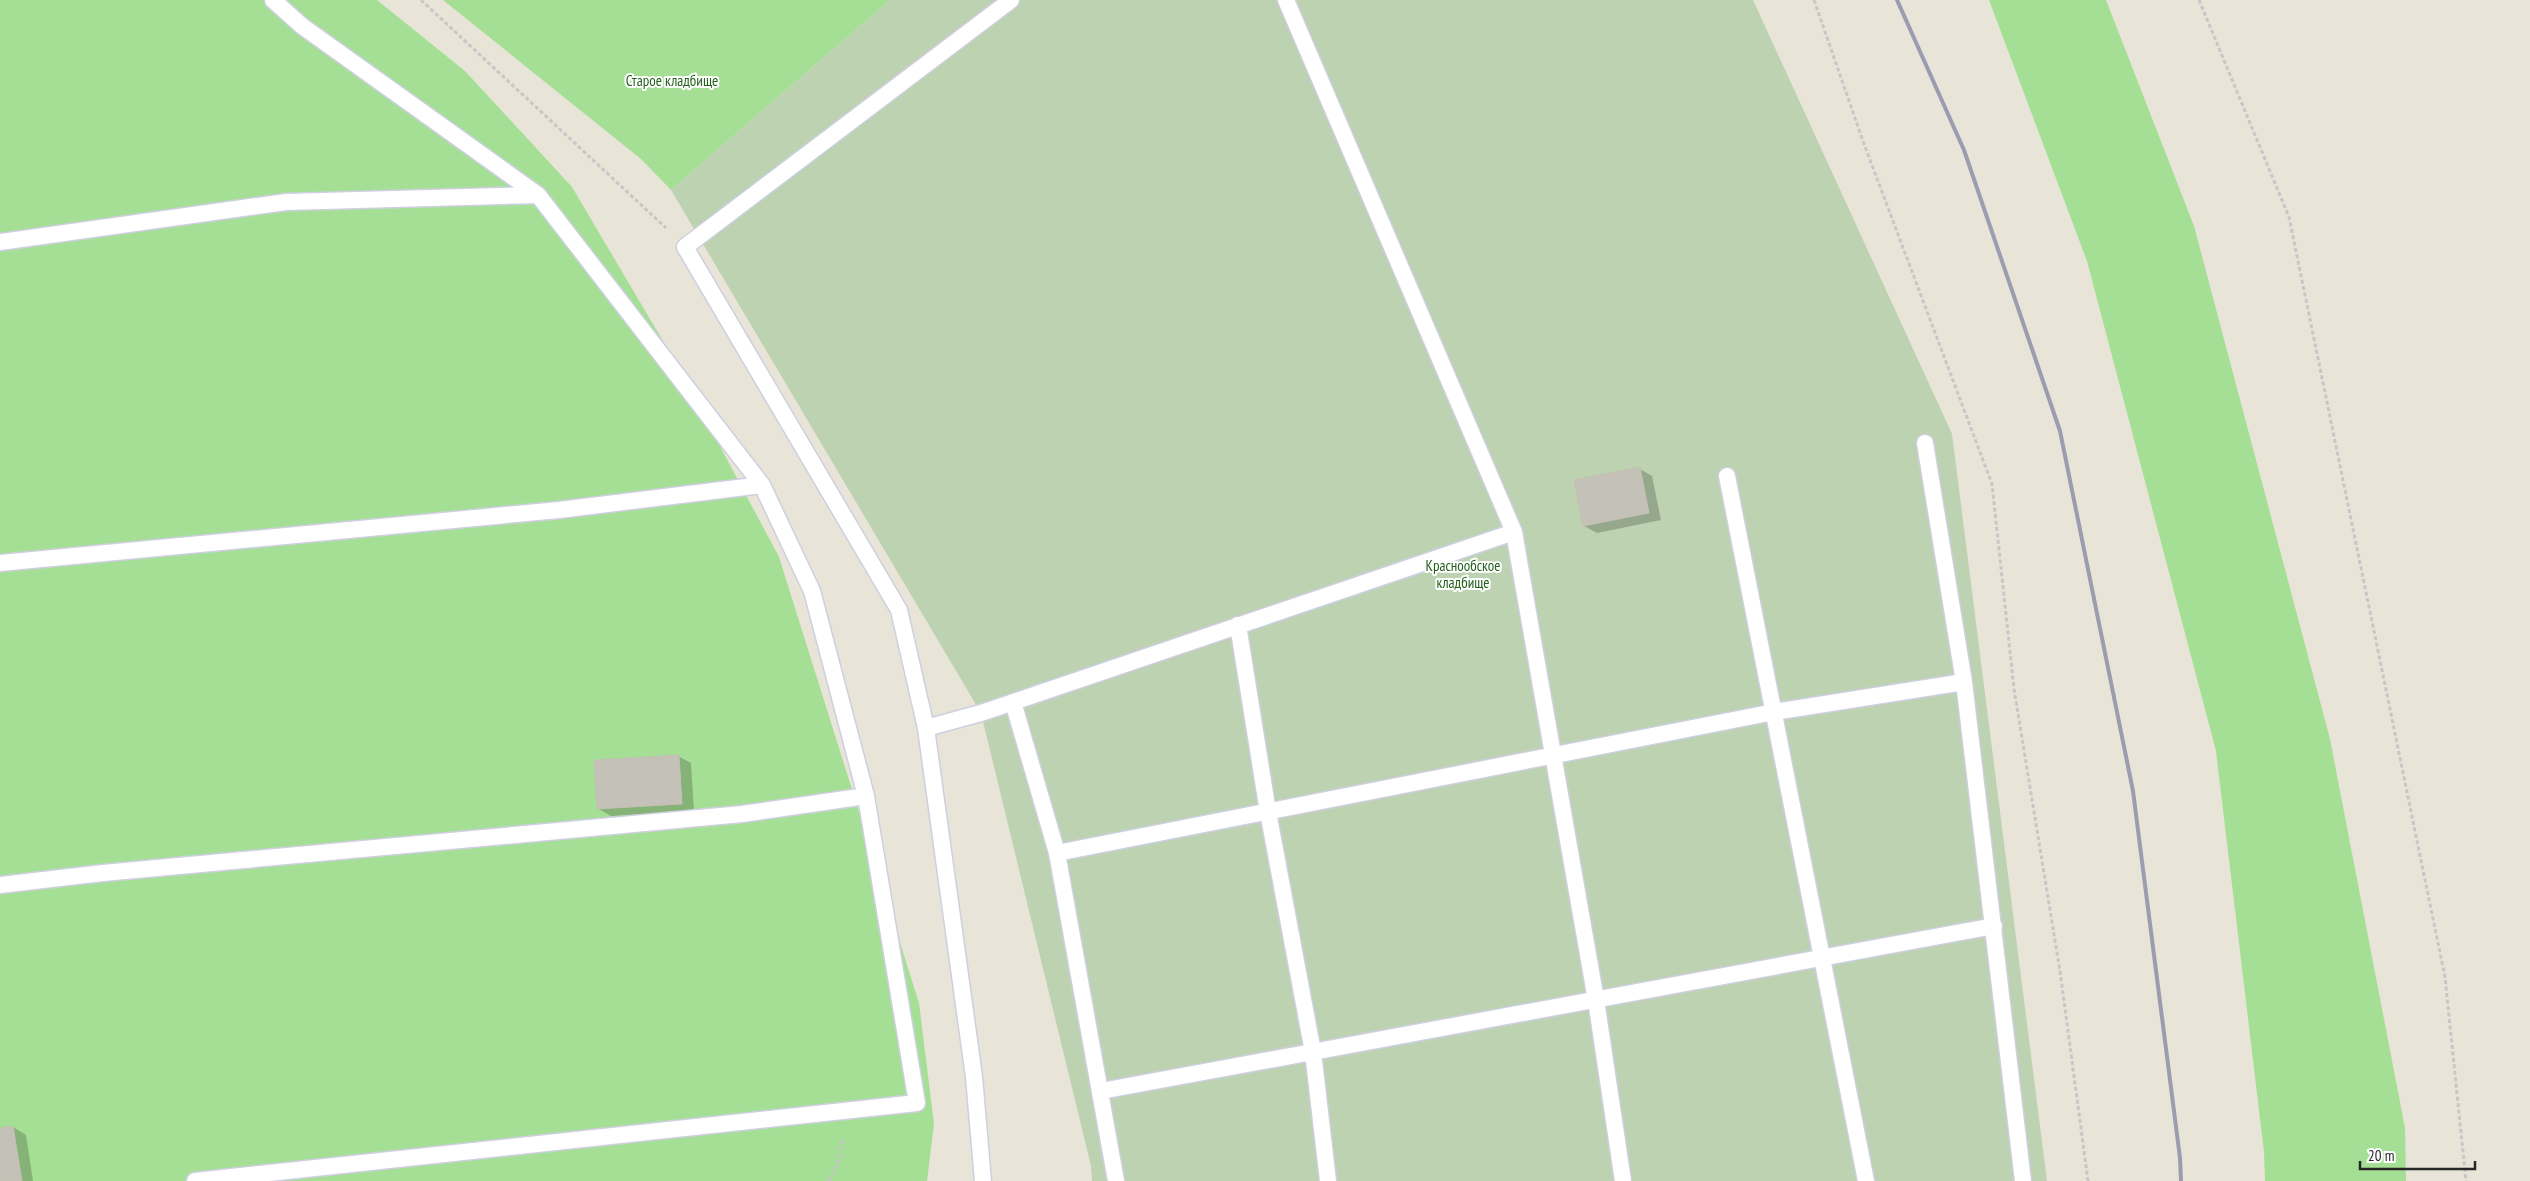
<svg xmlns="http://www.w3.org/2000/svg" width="2530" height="1181" font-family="'PT Sans Narrow',sans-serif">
	<rect width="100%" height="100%" fill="#e9e4d8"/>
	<path fill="#a5df95" d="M 0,0 L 377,0 L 465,71 L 572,187 L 673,358 L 779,557 L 919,1003 L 934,1124 L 927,1181 L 0,1181 Z
		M 443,0 L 890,0 L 671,190 L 641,159 Z
		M 1989,0 L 2106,0 L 2194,226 L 2330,739 L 2405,1128 L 2406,1181 L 2265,1181 L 2264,1152 L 2216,751 L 2087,261 Z"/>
	<path fill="#bcd2b0" d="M 890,0 L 1753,0 L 1952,434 L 2047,1181 L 1092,1181 L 1091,1166 L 981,713 L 671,190 Z"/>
	<path fill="#0003" d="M 1640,469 L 1652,476 L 1661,520 L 1597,533 L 1584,526 Z
		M 678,756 L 691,763 L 694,811 L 611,816 L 599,809 Z
		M 13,1127 L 26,1135 L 33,1181 L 0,1181 L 0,1130 Z"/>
	<path fill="#c4c1b8" stroke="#c4c0b2" d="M 1640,467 L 1649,513 L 1583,526 L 1574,480 Z
		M 679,755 L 682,804 L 597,809 L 594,760 Z
		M 13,1126 L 22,1181 L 0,1181 L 0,1128 Z"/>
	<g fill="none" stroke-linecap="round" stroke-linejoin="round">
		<defs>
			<path id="lane" d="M 1286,0 L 1514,532 L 1596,1000 L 1623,1181
				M 0,242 L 286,202 L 538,195
				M 1925,443 L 1964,682 L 2023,1181
				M 1727,476 L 1866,1181
				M 0,563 L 559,510 L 762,485
				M 1238,625 L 1268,812 L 1313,1052 L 1328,1181
				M 1013,702 L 1057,853 L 1116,1181
				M 926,728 L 981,713 L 1514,532
				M 1057,853 L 1774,712 L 1964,682
				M 0,885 L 103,873 L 742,814 L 866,796
				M 1101,1091 L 1994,926
				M 195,1181 L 917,1103 L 866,796 L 812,591 L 762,485 L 538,195 L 302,26 L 273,0
				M 983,1181 L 974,1077 L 926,728 L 899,610 L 685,247 L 1011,0"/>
		</defs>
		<use href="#lane" stroke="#cecfe0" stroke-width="19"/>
		<path stroke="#c7c7c7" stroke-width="3" stroke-dasharray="4 2.5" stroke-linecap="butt" d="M 421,0 L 666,228
			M 1814,0 L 1864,144 L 1992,484 L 2014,689 L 2060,971 L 2088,1181
			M 2199,0 L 2289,217 L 2445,977 L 2466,1181
			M 829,1181 L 838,1162 L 843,1139"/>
		<use href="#lane" stroke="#fff" stroke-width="16"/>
		<path stroke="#9c9cb1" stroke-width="4" d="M 1897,0 L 1964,150 L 2060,431 L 2133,791 L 2180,1158 L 2181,1181"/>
	</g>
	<g text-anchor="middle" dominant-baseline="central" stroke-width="4" stroke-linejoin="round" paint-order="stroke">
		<g font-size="15" fill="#215f1b" stroke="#fff">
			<text x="672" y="80">Старое кладбище</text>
			<text x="1463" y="565">Краснообское<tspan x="1463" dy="17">кладбище</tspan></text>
		</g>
	</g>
	<path d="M2360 1161v8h115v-8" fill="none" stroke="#272727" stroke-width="2.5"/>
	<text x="2368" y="1161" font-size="15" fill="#272727" stroke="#ffffff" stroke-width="4" paint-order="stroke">20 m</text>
</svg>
